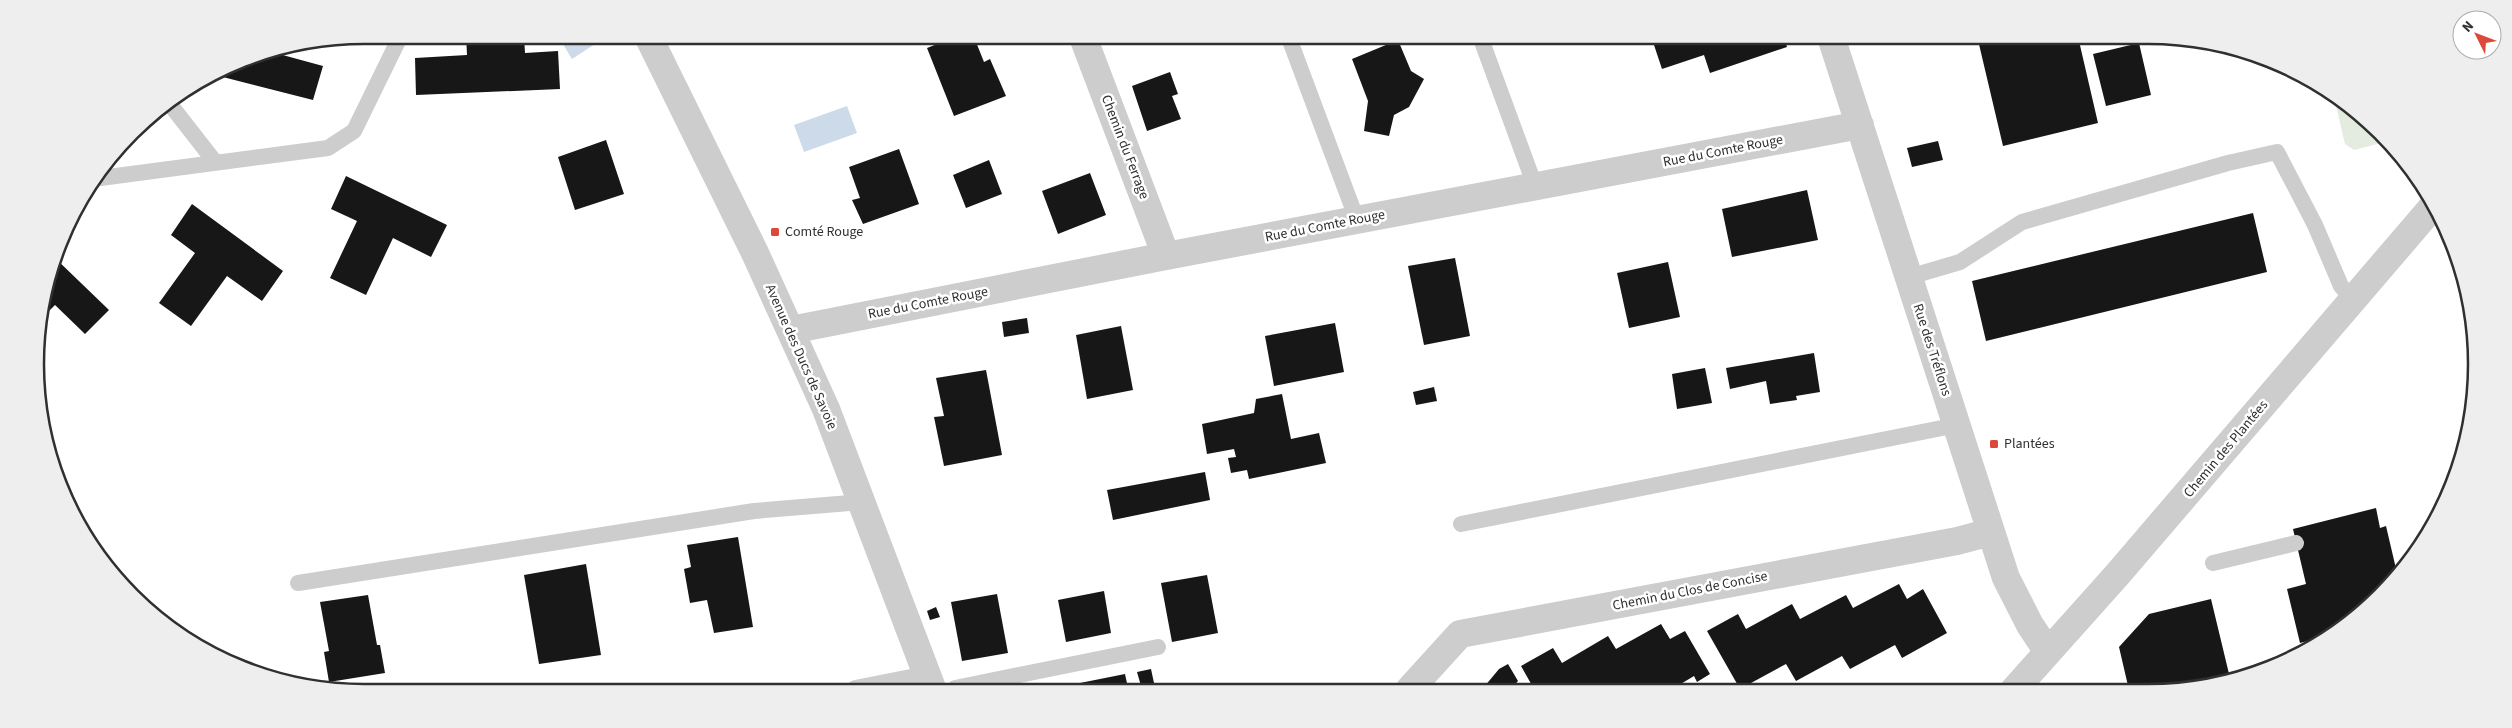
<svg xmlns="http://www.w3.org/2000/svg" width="2512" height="728" font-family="'Source Sans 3',sans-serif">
	<rect width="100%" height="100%" fill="#fff"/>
	<path fill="#e3ecde" d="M 2333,93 L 2380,131 L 2389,141 L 2354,150 L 2345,144 Z"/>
	<path fill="#ccdaea" d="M 558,36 L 590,36 L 595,44 L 572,59 Z
		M 847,106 L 857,133 L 804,152 L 794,125 Z"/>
	<path fill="#171717" d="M 466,35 L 524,36 L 525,53 L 558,51 L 560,89 L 416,95 L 415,58 L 467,55 Z
		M 955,37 L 974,37 L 984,62 L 990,59 L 1006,96 L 954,116 L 927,48 Z
		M 1652,39 L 1785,40 L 1787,47 L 1710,73 L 1704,55 L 1662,69 Z
		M 1398,40 L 1411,71 L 1424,79 L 1409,107 L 1394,115 L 1389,136 L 1364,131 L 1368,101 L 1352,59 Z
		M 1978,40 L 2079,41 L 2098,123 L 2003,146 Z
		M 2139,43 L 2151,95 L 2106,106 L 2093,54 Z
		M 281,47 L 279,54 L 323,66 L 313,100 L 215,75 L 238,60 Z
		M 1170,72 L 1178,94 L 1172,96 L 1181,119 L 1147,131 L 1132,86 Z
		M 606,140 L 624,194 L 575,210 L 558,157 Z
		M 1938,141 L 1943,160 L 1912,167 L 1907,148 Z
		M 899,149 L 919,204 L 863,224 L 852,200 L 860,198 L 849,167 Z
		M 989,160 L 1002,194 L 966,208 L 953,175 Z
		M 1090,173 L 1106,215 L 1058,234 L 1042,191 Z
		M 346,176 L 447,225 L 431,257 L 393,238 L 366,295 L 330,278 L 357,221 L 331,209 Z
		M 1807,190 L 1818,240 L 1732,257 L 1722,209 Z
		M 192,204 L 283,271 L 262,301 L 227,276 L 191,326 L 159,303 L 195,253 L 171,235 Z
		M 2253,213 L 2267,272 L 1986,341 L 1972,281 Z
		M 54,257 L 109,310 L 85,334 L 55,305 L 39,321 L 46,279 Z
		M 1455,258 L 1470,336 L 1424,345 L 1408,266 Z
		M 1668,262 L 1680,317 L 1629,328 L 1617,273 Z
		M 1027,318 L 1029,333 L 1004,337 L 1002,322 Z
		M 1335,323 L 1344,372 L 1274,386 L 1265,336 Z
		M 1121,326 L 1133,390 L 1087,399 L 1076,335 Z
		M 1814,353 L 1820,392 L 1796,396 L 1797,400 L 1770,404 L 1766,381 L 1730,389 L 1726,368 Z
		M 1705,368 L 1712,403 L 1677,409 L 1672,374 Z
		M 986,370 L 1002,455 L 944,466 L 934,417 L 944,416 L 936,378 Z
		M 1434,387 L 1437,401 L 1416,405 L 1413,392 Z
		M 1282,394 L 1291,439 L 1319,433 L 1326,463 L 1249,479 L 1247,470 L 1231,473 L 1228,458 L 1236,457 L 1234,449 L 1207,454 L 1202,424 L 1254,413 L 1256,399 Z
		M 1205,472 L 1210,500 L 1113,520 L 1107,490 Z
		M 2376,508 L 2380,528 L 2386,526 L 2397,573 L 2380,597 L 2320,640 L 2319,638 L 2300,643 L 2287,589 L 2306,584 L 2293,529 Z
		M 738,537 L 753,627 L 714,633 L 707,600 L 690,603 L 684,569 L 691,567 L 687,545 Z
		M 586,564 L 601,655 L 539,664 L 524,575 Z
		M 1207,575 L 1218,633 L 1172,642 L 1161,583 Z
		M 1899,584 L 1907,599 L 1923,589 L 1947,633 L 1902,658 L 1895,645 L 1850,669 L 1842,656 L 1796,681 L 1786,664 L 1740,689 L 1707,631 L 1738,614 L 1746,629 L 1792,604 L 1800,619 L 1846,595 L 1853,608 Z
		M 1104,591 L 1111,633 L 1066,642 L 1058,600 Z
		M 997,594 L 1008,653 L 962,661 L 951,602 Z
		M 368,595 L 377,645 L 380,645 L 385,673 L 329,682 L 324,652 L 329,651 L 320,602 Z
		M 2211,599 L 2230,678 L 2191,690 L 2129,690 L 2119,647 L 2149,614 Z
		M 936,607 L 940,617 L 930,620 L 927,611 Z
		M 1661,624 L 1670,639 L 1685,631 L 1710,674 L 1697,682 L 1694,676 L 1679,685 L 1681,689 L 1663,689 L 1662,687 L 1658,689 L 1534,689 L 1521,666 L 1553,648 L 1562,663 L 1608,636 L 1616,649 Z
		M 1508,664 L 1518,681 L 1511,689 L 1484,687 L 1499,669 Z
		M 1151,669 L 1154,683 L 1141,686 L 1137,672 Z
		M 1125,674 L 1128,688 L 1060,688 L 1060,687 Z"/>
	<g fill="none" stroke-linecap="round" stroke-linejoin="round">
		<path stroke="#cdcdcd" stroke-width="16" d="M 1289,38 L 1357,220
			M 1481,39 L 1535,186
			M 169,103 L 215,162
			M 93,179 L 328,148 L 354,131 L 401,35
			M 1909,277 L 1960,262 L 2022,222 L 2228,163 L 2277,152 L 2315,225 L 2341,286 L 2353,300
			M 1461,524 L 1957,425
			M 2213,563 L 2296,543
			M 298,583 L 754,511 L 862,502
			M 855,688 L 926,674
			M 955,688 L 1158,647"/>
		<path stroke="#cdcdcd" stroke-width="28" d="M 648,36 L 755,253 L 826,409 L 932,688
			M 1083,37 L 1166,256
			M 1832,40 L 2006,578 L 2030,625 L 2048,652
			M 791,330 L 1166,256 L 1860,125
			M 1410,689 L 1460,634 L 1957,541 L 1991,532
			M 2014,690 L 2117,575 L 2434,205"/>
	</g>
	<g fill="#dc493c" stroke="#fff" stroke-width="2">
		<rect x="770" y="227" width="10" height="10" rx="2.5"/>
		<rect x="1989" y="439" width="10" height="10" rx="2.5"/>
	</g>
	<g text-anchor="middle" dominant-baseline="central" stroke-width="5" stroke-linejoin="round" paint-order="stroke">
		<g font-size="14" fill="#303030" stroke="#fff">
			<text transform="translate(1125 147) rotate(69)">Chemin du Ferrage</text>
			<text transform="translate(1723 151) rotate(-11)">Rue du Comte Rouge</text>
			<text transform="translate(1325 226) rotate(-11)">Rue du Comte Rouge</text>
			<text transform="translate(928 303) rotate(-11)">Rue du Comte Rouge</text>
			<text transform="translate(1932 350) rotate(72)">Rue des Tréflons</text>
			<text transform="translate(801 357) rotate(66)">Avenue des Ducs de Savoie</text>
			<text transform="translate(2226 449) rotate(-50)">Chemin des Plantées</text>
			<text transform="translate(1690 591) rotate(-11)">Chemin du Clos de Concise</text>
		</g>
		<g font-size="14" fill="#303030" stroke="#fff" text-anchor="start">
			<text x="785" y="232">Comté Rouge</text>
			<text x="2004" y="444">Plantées</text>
		</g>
	</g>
	<path d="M0 0H2512V728H0ZM364 44H2148A320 320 0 0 1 2468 364V364A320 320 0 0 1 2148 684H364A320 320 0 0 1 44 364V364A320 320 0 0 1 364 44Z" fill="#eee" fill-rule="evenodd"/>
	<path fill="none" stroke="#303030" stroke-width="2.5" d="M364 44H2148A320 320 0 0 1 2468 364V364A320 320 0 0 1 2148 684H364A320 320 0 0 1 44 364V364A320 320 0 0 1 364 44Z"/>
	<g transform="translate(2477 35) rotate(312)"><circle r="24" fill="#ffffff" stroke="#acacac"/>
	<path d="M0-4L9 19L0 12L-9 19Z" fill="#dc493c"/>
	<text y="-8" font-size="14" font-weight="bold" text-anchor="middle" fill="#303030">N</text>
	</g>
</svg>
